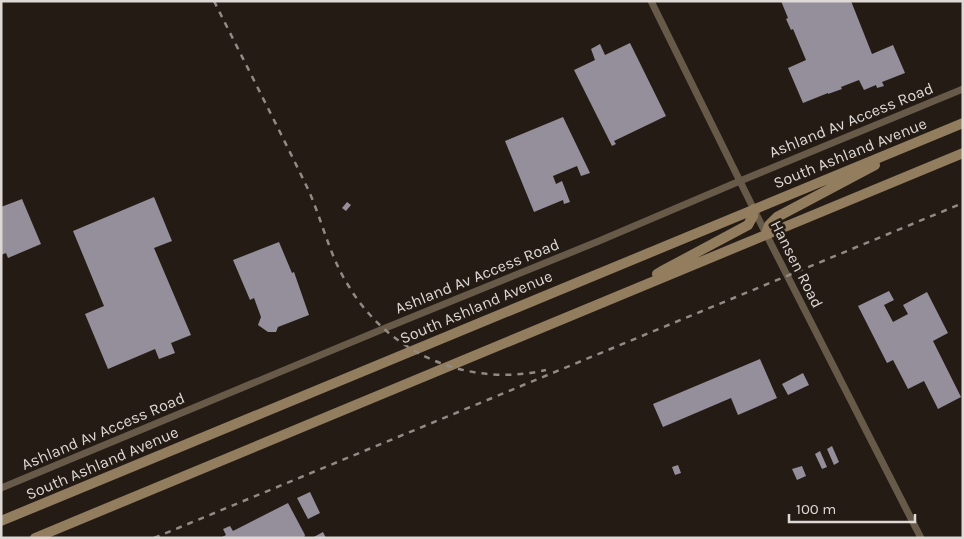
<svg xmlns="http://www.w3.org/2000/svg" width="964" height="539" font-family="Karla,sans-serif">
	<rect width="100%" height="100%" fill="#241b15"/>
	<path fill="#948f9b" d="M 781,1 L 851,1 L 872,54 L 893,45 L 905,73 L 882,82 L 884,86 L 877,88 L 876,85 L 864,90 L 859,80 L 841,87 L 842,89 L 828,94 L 828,93 L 803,103 L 788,68 L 806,60 L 793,29 L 791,30 L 786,19 L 788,18 Z
		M 630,43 L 666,116 L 614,141 L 616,144 L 612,146 L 574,70 L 595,60 L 591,49 L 600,44 L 605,55 Z
		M 563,117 L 590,173 L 581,176 L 577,166 L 553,176 L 556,184 L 562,181 L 570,202 L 564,204 L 563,200 L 534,212 L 505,141 Z
		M 154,197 L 172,241 L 154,248 L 191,335 L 171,343 L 175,353 L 159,359 L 155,349 L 108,369 L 85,314 L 104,306 L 73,231 Z
		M 22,199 L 41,244 L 8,258 L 6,253 L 1,255 L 1,207 Z
		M 347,202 L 351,205 L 346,211 L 342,208 Z
		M 279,242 L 292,273 L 294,272 L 309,315 L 278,327 L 276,332 L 268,332 L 258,325 L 261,317 L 254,298 L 250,300 L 233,260 Z
		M 889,291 L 894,300 L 884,305 L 893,322 L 908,314 L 903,305 L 927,292 L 948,333 L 933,341 L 961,397 L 938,409 L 924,381 L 908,389 L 893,360 L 887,363 L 858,306 Z
		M 760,359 L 777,398 L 738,415 L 731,398 L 663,427 L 653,404 Z
		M 803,373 L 809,385 L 788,395 L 782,384 Z
		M 832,446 L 839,462 L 834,465 L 827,449 Z
		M 820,451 L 827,467 L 822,469 L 815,454 Z
		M 678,465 L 681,473 L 675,475 L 672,467 Z
		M 802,466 L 806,476 L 797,480 L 792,469 Z
		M 310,492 L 320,513 L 308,519 L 297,498 Z
		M 288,503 L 305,535 L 304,538 L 220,538 L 226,535 L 223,529 L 230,526 L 233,531 Z
		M 323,532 L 326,538 L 312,538 Z"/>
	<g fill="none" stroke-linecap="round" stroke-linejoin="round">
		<path stroke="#685a48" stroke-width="7" d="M 651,1 L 766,234 L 921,538
			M 1,488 L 383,329 L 599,241 L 740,181 L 963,89"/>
		<path stroke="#937d5f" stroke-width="10" d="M 766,234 L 769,225 L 777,217 L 875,165
			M 657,274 L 662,271 L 748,225 L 753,216 L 754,209
			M 1,521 L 963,123
			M 35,538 L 963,153"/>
		<path stroke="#918a85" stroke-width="2.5" stroke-dasharray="6 6" stroke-linecap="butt" d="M 214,1 C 245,63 277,125 307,187 C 322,219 329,255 348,285 C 389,354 468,388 546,370
			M 154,538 L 963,203"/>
	</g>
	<g text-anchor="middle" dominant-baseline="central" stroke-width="5" stroke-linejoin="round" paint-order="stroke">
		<g font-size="16" fill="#dfd9d5" stroke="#241b15">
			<text transform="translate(851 120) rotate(-22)">Ashland Av Access Road</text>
			<text transform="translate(850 153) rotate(-22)">South Ashland Avenue</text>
			<text transform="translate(797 264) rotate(63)">Hansen Road</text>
			<text transform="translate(477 276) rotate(-22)">Ashland Av Access Road</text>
			<text transform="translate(476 307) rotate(-23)">South Ashland Avenue</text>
			<text transform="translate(103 431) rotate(-23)">Ashland Av Access Road</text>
			<text transform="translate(102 463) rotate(-23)">South Ashland Avenue</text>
		</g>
	</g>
	<rect width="964" height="539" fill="none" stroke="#dfd9d5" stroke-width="5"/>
	<path d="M789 514v8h126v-8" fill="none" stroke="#dfd9d5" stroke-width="2.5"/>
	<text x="796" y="514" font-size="15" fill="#dfd9d5" stroke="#241b15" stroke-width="4" paint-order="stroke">100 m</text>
</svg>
